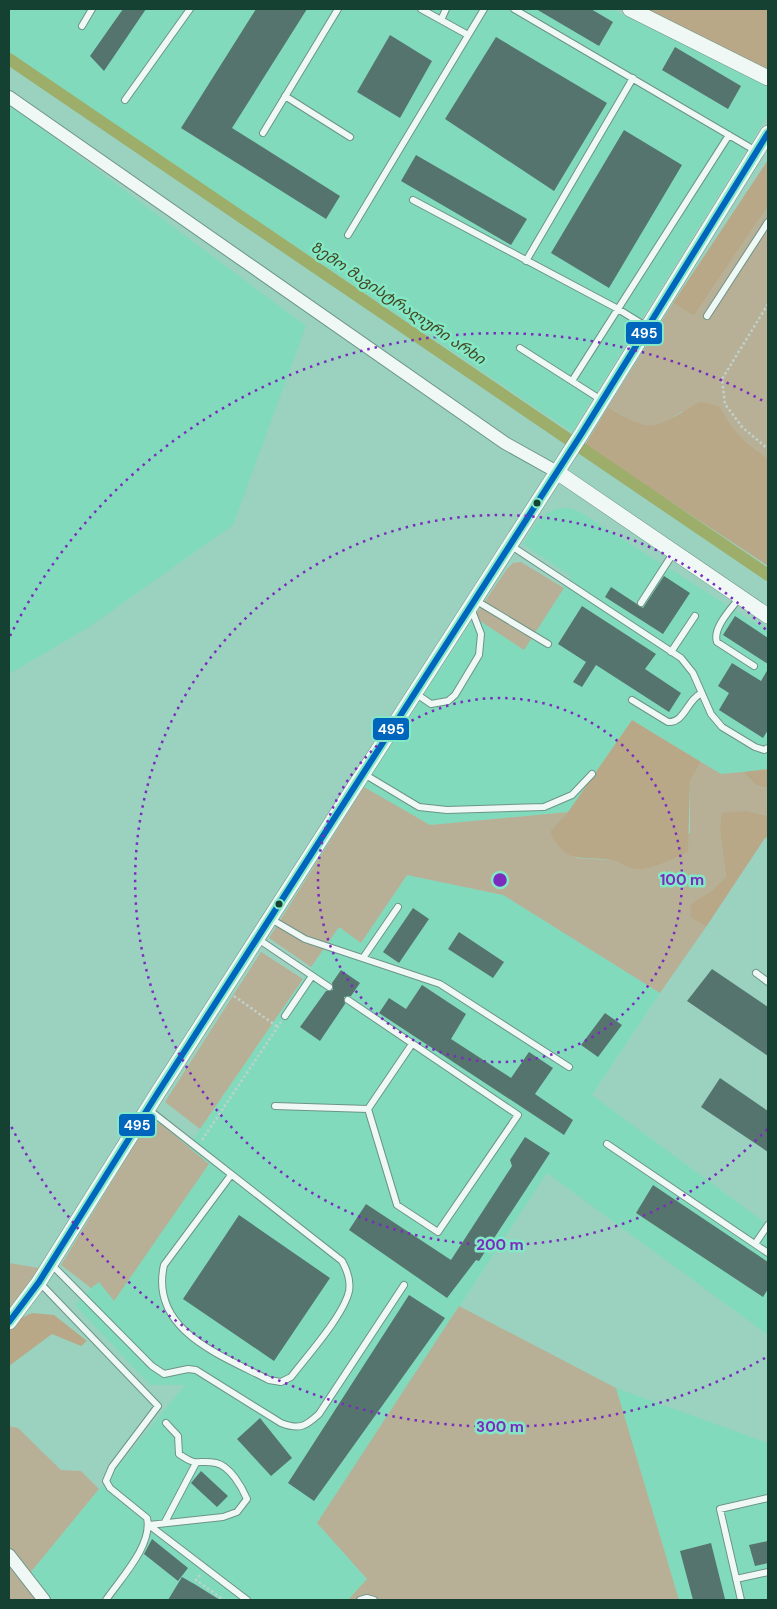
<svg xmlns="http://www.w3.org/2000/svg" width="777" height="1609" font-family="'DM Sans','Noto Sans Georgian',sans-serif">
	<rect width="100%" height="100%" fill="#9ad2bf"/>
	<path fill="#82dabd" d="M 9,9 L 612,9 L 768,87 L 768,115 L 572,432 L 9,54 Z
		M 9,104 L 306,326 L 233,525 L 89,627 L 9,674 Z
		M 559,508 L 570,508 L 580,512 L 768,631 L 768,769 L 721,774 L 632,720 L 568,812 L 430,825 L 364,787 L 474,617 L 524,650 L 571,576 L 523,544 L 536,523 L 547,513 Z
		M 407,875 L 503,895 L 660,993 L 592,1095 L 768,1225 L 768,1335 L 547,1173 L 318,1522 L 367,1580 L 348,1600 L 51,1600 L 30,1573 L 185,1385 L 150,1385 L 75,1305 L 209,1164 L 188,1147 L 339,927 L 361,942 Z
		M 616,1388 L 768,1443 L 768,1600 L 679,1600 Z"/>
	<path fill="#b7b096" d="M 768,206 L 768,458 C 746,445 731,428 718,406 L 681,412 L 663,424 L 647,427 L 633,422 L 608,407 L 673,303 L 694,316 Z
		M 521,562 L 564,588 L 524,650 L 474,617 L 507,569 L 513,563 Z
		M 701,762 L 721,774 L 743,772 L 757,786 L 768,788 L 768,816 L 748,811 L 720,831 L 726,877 L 711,891 L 692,904 L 690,917 L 706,927 L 660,993 L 503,895 L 407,875 L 361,943 L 339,927 L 311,967 L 269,938 L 364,787 L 430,825 L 568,812 L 550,831 L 576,858 L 611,860 L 637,869 L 690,833 L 690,781 Z
		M 261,952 L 303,979 L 200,1129 L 165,1102 Z
		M 154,1122 L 161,1124 L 209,1164 L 114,1301 L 99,1282 L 91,1288 L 61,1265 L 146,1126 Z
		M 9,1263 L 39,1268 L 9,1310 Z
		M 459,1306 L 616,1388 L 679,1600 L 348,1600 L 367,1579 L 317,1523 Z
		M 9,1426 L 18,1428 L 61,1470 L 81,1471 L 99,1489 L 30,1573 L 51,1600 L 9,1600 Z"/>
	<path fill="#b9a887" d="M 645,9 L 768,9 L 768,71 Z
		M 768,160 L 768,206 L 694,316 L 673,303 Z
		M 700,402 L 719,406 C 731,428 746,445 768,458 L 768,566 L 585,445 L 608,407 C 656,437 654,427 700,402 Z
		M 632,720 L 701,762 L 690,781 L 688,852 C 675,858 651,870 637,869 C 628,868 619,862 611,860 C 580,855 565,866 550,831 L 568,812 Z
		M 768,769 L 768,788 L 757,786 L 743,772 Z
		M 748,811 L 768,816 L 768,837 L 765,838 L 706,927 L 690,917 L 691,904 L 711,891 L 726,877 L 720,831 L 722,813 Z
		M 32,1313 L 54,1315 L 87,1341 L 81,1346 L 52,1334 L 9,1366 L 9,1330 L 21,1318 Z"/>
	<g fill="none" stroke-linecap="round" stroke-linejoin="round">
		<path stroke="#9dae6a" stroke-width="12" d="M 9,59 L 768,575"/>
	</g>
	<path fill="#55746e" d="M 123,9 L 146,9 L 104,71 L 90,56 Z
		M 256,9 L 307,9 L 232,128 L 340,196 L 326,219 L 181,128 Z
		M 536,9 L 591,9 L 613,22 L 599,46 Z
		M 390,35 L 432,61 L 400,118 L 357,92 Z
		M 496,37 L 607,103 L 554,191 L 445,119 Z
		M 675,47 L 741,86 L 728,109 L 662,70 Z
		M 624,130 L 682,165 L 609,288 L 551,253 Z
		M 416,155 L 527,219 L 511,245 L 401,181 Z
		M 664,576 L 690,593 L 663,634 L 605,597 L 611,587 L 643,608 Z
		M 582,606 L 656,654 L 645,669 L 681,693 L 669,712 L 596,665 L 582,687 L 573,682 L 586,662 L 558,644 Z
		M 735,616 L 768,638 L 768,664 L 723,635 Z
		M 732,663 L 761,681 L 768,669 L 768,730 L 763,738 L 719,710 L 729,693 L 718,686 Z
		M 413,908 L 429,919 L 399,963 L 383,952 Z
		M 459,932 L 504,962 L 493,978 L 448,949 Z
		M 712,969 L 768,1007 L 768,1056 L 687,1001 Z
		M 341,970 L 360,983 L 351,996 L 344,997 L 345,1004 L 320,1041 L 300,1027 L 326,991 L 333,990 L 332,983 Z
		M 422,985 L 466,1014 L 451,1039 L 511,1078 L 529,1052 L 553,1068 L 535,1094 L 573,1120 L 564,1135 L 379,1013 L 389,998 L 406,1009 Z
		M 605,1013 L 622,1025 L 598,1057 L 581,1045 Z
		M 720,1078 L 768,1111 L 768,1152 L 701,1107 Z
		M 525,1137 L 550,1153 L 479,1261 L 476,1260 L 447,1298 L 349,1230 L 366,1204 L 451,1260 L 512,1166 L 510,1160 Z
		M 653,1185 L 768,1262 L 768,1289 L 763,1297 L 636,1213 Z
		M 239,1215 L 330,1278 L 274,1361 L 183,1299 Z
		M 409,1295 L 445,1318 L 314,1501 L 288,1483 Z
		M 260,1418 L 292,1458 L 271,1476 L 237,1439 Z
		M 201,1471 L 228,1496 L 217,1507 L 191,1483 Z
		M 152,1539 L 188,1568 L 178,1581 L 144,1554 Z
		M 768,1541 L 768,1563 L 755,1566 L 749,1545 Z
		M 711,1543 L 725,1599 L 693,1600 L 680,1551 Z
		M 182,1577 L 196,1585 L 220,1600 L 168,1600 Z"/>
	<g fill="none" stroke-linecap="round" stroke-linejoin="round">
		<defs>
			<path id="service" d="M 421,9 L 468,35
				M 514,9 L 756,151
				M 441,20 L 446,9
				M 82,26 L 92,9
				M 285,96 L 350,137
				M 125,100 L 190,9
				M 263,133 L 338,9
				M 413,200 L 618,309 L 647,327
				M 348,235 L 484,9
				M 526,261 L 633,78
				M 707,316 L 768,222
				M 520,348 L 603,401
				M 572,381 L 729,135
				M 510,545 L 681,658 L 693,673 L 711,714 L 722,727 L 755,747 L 764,750 L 768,748
				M 740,597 C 732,608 712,628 717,642 L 754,666
				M 475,600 L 548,644
				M 641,603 L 674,552
				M 671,652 L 695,616
				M 415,693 L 431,704 L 448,701 L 455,695 L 479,655 L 481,634 L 471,608
				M 632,700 L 668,722 C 685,723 687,699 702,693
				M 364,774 L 419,807 L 447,810 L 544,807 L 572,795 L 592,774
				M 271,919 L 305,939 L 440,984 L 569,1067
				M 258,939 L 329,987
				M 363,958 L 398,907
				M 756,973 L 768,982
				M 348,1000 L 518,1115 L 438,1232 L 397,1205 L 368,1109 L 412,1044
				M 285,1016 L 312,976
				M 275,1106 L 368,1109
				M 148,1109 L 342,1261 C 347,1270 351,1280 349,1291 C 344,1315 307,1356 291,1377 L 281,1382 L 269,1380 C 223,1356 149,1331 164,1265 L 231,1175
				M 607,1144 L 768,1253
				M 755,1244 L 768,1225
				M 51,1264 L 152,1366 L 164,1374 L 188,1369 L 196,1370 L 281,1423 C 299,1430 305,1427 319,1414 L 404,1285
				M 39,1282 L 158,1406 L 112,1467 L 106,1481 L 110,1488 L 147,1518 C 153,1545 121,1578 106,1600
				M 165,1522 L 196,1463
				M 149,1525 L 223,1517 L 237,1512 L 247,1499 C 242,1487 230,1466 216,1463 C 196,1459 199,1468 179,1454 L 178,1436 L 166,1423
				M 149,1525 L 247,1600
				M 736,1579 L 768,1572
				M 360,1600 L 367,1598 L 374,1600
				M 741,1600 L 720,1509 L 768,1498"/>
			<path id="minor" d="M 9,97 L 505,443 L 557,472
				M 9,1555 L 44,1600"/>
			<path id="tertiary" d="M 630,9 L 768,78
				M 557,472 L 768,616
				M 9,1322 L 39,1282 L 157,1094 L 582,433 L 768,133"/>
		</defs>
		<use href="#service" stroke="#6c9487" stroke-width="8"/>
		<use href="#minor" stroke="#6c9487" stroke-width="14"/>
		<use href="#tertiary" stroke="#6c9487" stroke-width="16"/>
		<path stroke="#bfd1cb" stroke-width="2.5" stroke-dasharray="2.5 2.5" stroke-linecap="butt" d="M 768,304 L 722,379 L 725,404 L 742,427 L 768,449
			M 234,996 L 278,1027
			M 202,1140 L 281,1022
			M 200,1575 L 196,1580 L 224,1600"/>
		<use href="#service" stroke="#f0f8f5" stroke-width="6"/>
		<use href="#minor" stroke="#f0f8f5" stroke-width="12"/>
		<use href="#tertiary" stroke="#f0f8f5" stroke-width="15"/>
		<defs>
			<path id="bus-1" d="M 9,1322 L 39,1282 L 157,1094 L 582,433 L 768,133"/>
		</defs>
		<use href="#bus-1" stroke="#84e8c6" stroke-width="10"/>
		<use href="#bus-1" stroke="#0065bd" stroke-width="6"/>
	</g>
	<g fill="none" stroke="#7b2cbf" stroke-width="2.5" stroke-dasharray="2.5 5">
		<circle cx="500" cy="880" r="182"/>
		<path d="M767 1129A365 365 0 1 1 767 631"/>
		<path d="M765 1358A547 547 0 0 1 10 1124M10 636A547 547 0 0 1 765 402"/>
	</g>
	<g fill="#154133" stroke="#84e8c6" stroke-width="2">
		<circle cx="537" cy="503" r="4.5"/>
		<circle cx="279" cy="904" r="4.5"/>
	</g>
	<g text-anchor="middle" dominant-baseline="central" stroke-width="5" stroke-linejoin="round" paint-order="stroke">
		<g font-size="15" font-style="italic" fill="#44441e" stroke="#84e8c6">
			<text transform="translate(398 303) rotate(34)">ზემო მაგისტრალური არხი</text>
		</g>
	</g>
	<circle cx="500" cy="880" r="8" fill="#7b2cbf" stroke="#84e8c6" stroke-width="2.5"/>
	<g font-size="15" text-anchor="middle" font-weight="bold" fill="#7b2cbf" stroke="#84e8c6" stroke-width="5" stroke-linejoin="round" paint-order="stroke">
		<text x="682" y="885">100 m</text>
		<text x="500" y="1250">200 m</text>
		<text x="500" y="1432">300 m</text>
	</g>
	<g stroke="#84e8c6" stroke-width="2">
		<rect x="625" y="321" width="38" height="24" rx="5" fill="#0065bd"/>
		<rect x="372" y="717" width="38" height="24" rx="5" fill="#0065bd"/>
		<rect x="118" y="1113" width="38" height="24" rx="5" fill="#0065bd"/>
	</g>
	<g font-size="14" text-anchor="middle" font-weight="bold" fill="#fff">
		<text x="644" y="338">495</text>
		<text x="391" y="734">495</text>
		<text x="137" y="1130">495</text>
	</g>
	<rect width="777" height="1609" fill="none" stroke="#154133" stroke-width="20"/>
</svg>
